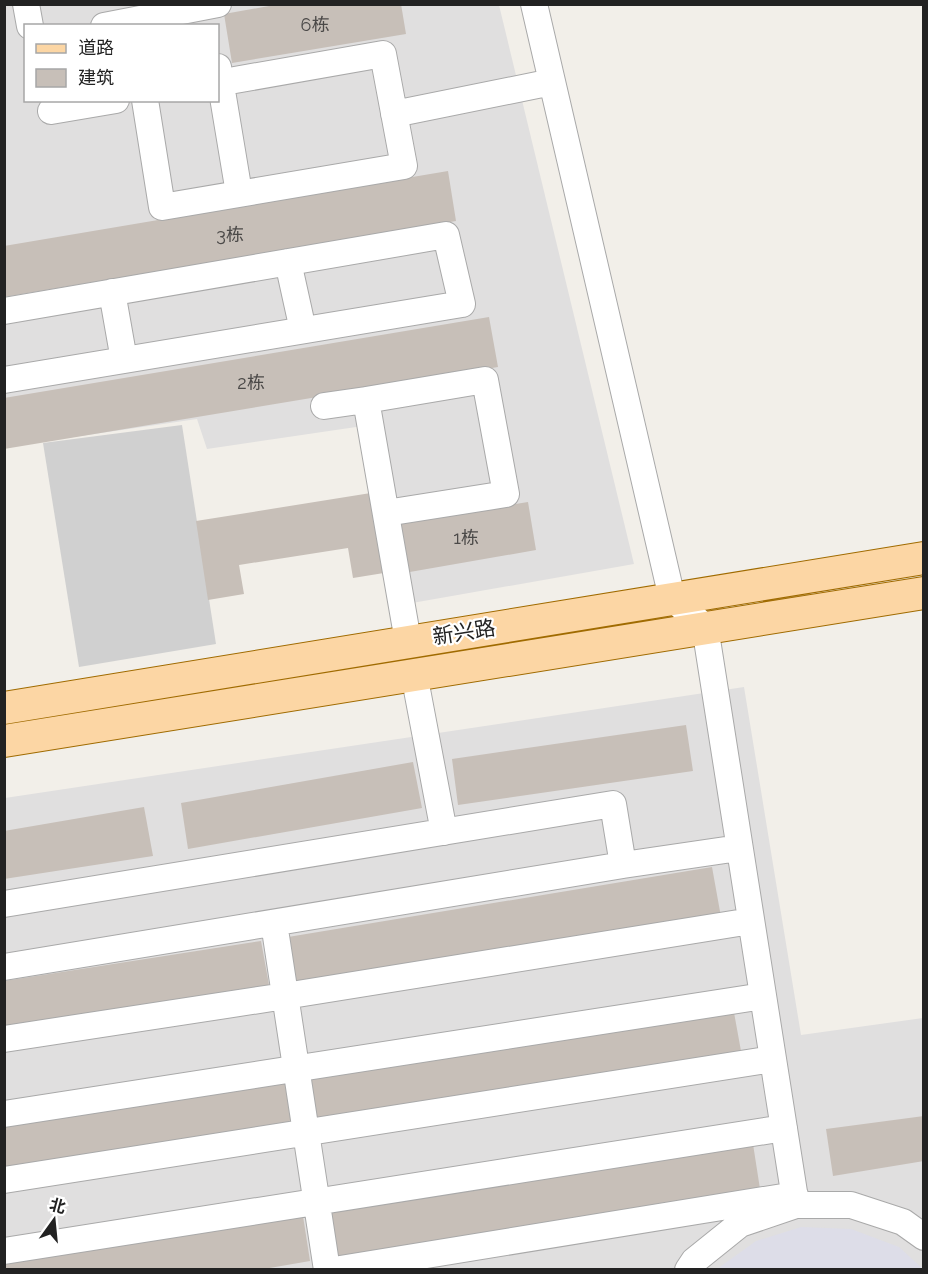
<svg xmlns="http://www.w3.org/2000/svg" width="928" height="1274" font-family="Raleway,'Noto Sans SC',sans-serif">
	<rect width="100%" height="100%" fill="#f2efe9"/>
	<path fill="#e0dfdf" fill-rule="evenodd" d="M 4,5 L 499,5 L 634,564 L 395,606 L 363,426 L 207,449 L 197,419 L 5,447 ZM 26,26 L 218,26 L 218,100 L 26,100 Z
		M 744,687 L 801,1035 L 923,1018 L 923,1269 L 5,1270 L 5,798 Z"/>
	<path fill="#d0d0d0" d="M 182,425 L 216,644 L 79,667 L 43,443 Z"/>
	<path fill="#dddde8" d="M 801,1227 L 851,1229 L 899,1247 L 923,1269 L 717,1269 L 756,1241 Z"/>
	<path fill="#c7bfb8" d="M 280,4 L 401,4 L 406,34 L 232,63 L 224,14 Z
		M 448,171 L 456,221 L 4,297 L 4,246 Z
		M 489,317 L 498,367 L 4,449 L 4,398 Z
		M 377,492 L 390,572 L 353,578 L 348,548 L 239,565 L 244,594 L 208,600 L 196,521 Z
		M 528,502 L 536,550 L 404,573 L 396,524 Z
		M 686,725 L 693,771 L 458,805 L 452,759 Z
		M 413,762 L 422,808 L 188,849 L 181,803 Z
		M 144,807 L 153,856 L 4,879 L 4,831 Z
		M 712,867 L 721,917 L 295,984 L 288,937 Z
		M 261,941 L 269,985 L 4,1026 L 4,981 Z
		M 733,1007 L 741,1051 L 316,1119 L 308,1076 Z
		M 285,1077 L 294,1122 L 4,1168 L 4,1122 Z
		M 924,1116 L 924,1161 L 833,1176 L 826,1129 Z
		M 753,1144 L 760,1189 L 337,1256 L 328,1209 Z
		M 303,1216 L 310,1261 L 258,1270 L 4,1270 L 4,1264 Z"/>
	<g fill="none" stroke-linecap="round" stroke-linejoin="round">
		<defs>
			<path id="minor" d="M 26,4 L 30,26
				M 534,4 L 672,598 L 705,627 L 796,1205
				M 104,26 L 218,4
				M 218,67 L 239,193
				M 145,100 L 162,207 L 404,166 L 383,54 L 218,83
				M 51,111 L 116,100
				M 394,114 L 552,82
				M 288,262 L 303,330
				M 112,292 L 124,360
				M 4,311 L 446,235 L 462,304 L 4,380
				M 366,400 L 485,380 L 506,494 L 386,513
				M 324,406 L 366,400 L 408,641
				M 414,674 L 444,832
				M 623,865 L 739,848
				M 4,904 L 613,804 L 623,865 L 4,967
				M 274,923 L 327,1270
				M 4,1039 L 285,996 L 751,921
				M 4,1114 L 763,996
				M 4,1180 L 773,1059
				M 4,1251 L 784,1128
				M 334,1270 L 795,1195
				M 688,1270 L 694,1261 L 740,1224 L 796,1205 L 851,1205 L 903,1222 L 924,1237"/>
			<path id="major" d="M 4,708 L 924,558
				M 4,741 L 924,593"/>
		</defs>
		<use href="#minor" stroke="#a9a9a9" stroke-width="28"/>
		<use href="#major" stroke="#a06b00" stroke-width="34"/>
		<use href="#minor" stroke="#fff" stroke-width="26"/>
		<use href="#major" stroke="#fcd6a4" stroke-width="32"/>
	</g>
	<g text-anchor="middle" dominant-baseline="central" stroke-width="4.5" stroke-linejoin="round" paint-order="stroke">
		<g font-size="18" fill="#4b4948">
			<text x="315" y="24">6栋</text>
			<text x="230" y="234">3栋</text>
			<text x="251" y="382">2栋</text>
			<text x="466" y="537">1栋</text>
		</g>
		<g font-size="21" fill="#222" stroke="#fff">
			<text transform="translate(464 632) rotate(-9)">新兴路</text>
		</g>
	</g>
	<rect width="928" height="1274" fill="none" stroke="#222222" stroke-width="12"/>
	<rect x="24" y="24" width="195" height="78" fill="#ffffff" stroke="#a7a7a7" stroke-width="1.5"/>
	<rect x="36" y="44" width="30" height="9" fill="#fcd6a4" stroke="#a7a7a7" stroke-width="1.5"/>
	<text x="78" y="54" font-size="18" fill="#222222">道路</text>
	<rect x="36" y="69" width="30" height="18" fill="#c7bfb8" stroke="#a7a7a7" stroke-width="1.5"/>
	<text x="78" y="84" font-size="18" fill="#222222">建筑</text>
	<g transform="translate(54 1220) rotate(15)" stroke="#ffffff" stroke-width="4.5" paint-order="stroke">
	<path d="M0-4.5L10 22L0 15L-10 22Z" fill="#222222"/>
	<text y="-9" font-size="16" font-weight="bold" text-anchor="middle" fill="#222222">北</text>
	</g>
</svg>
